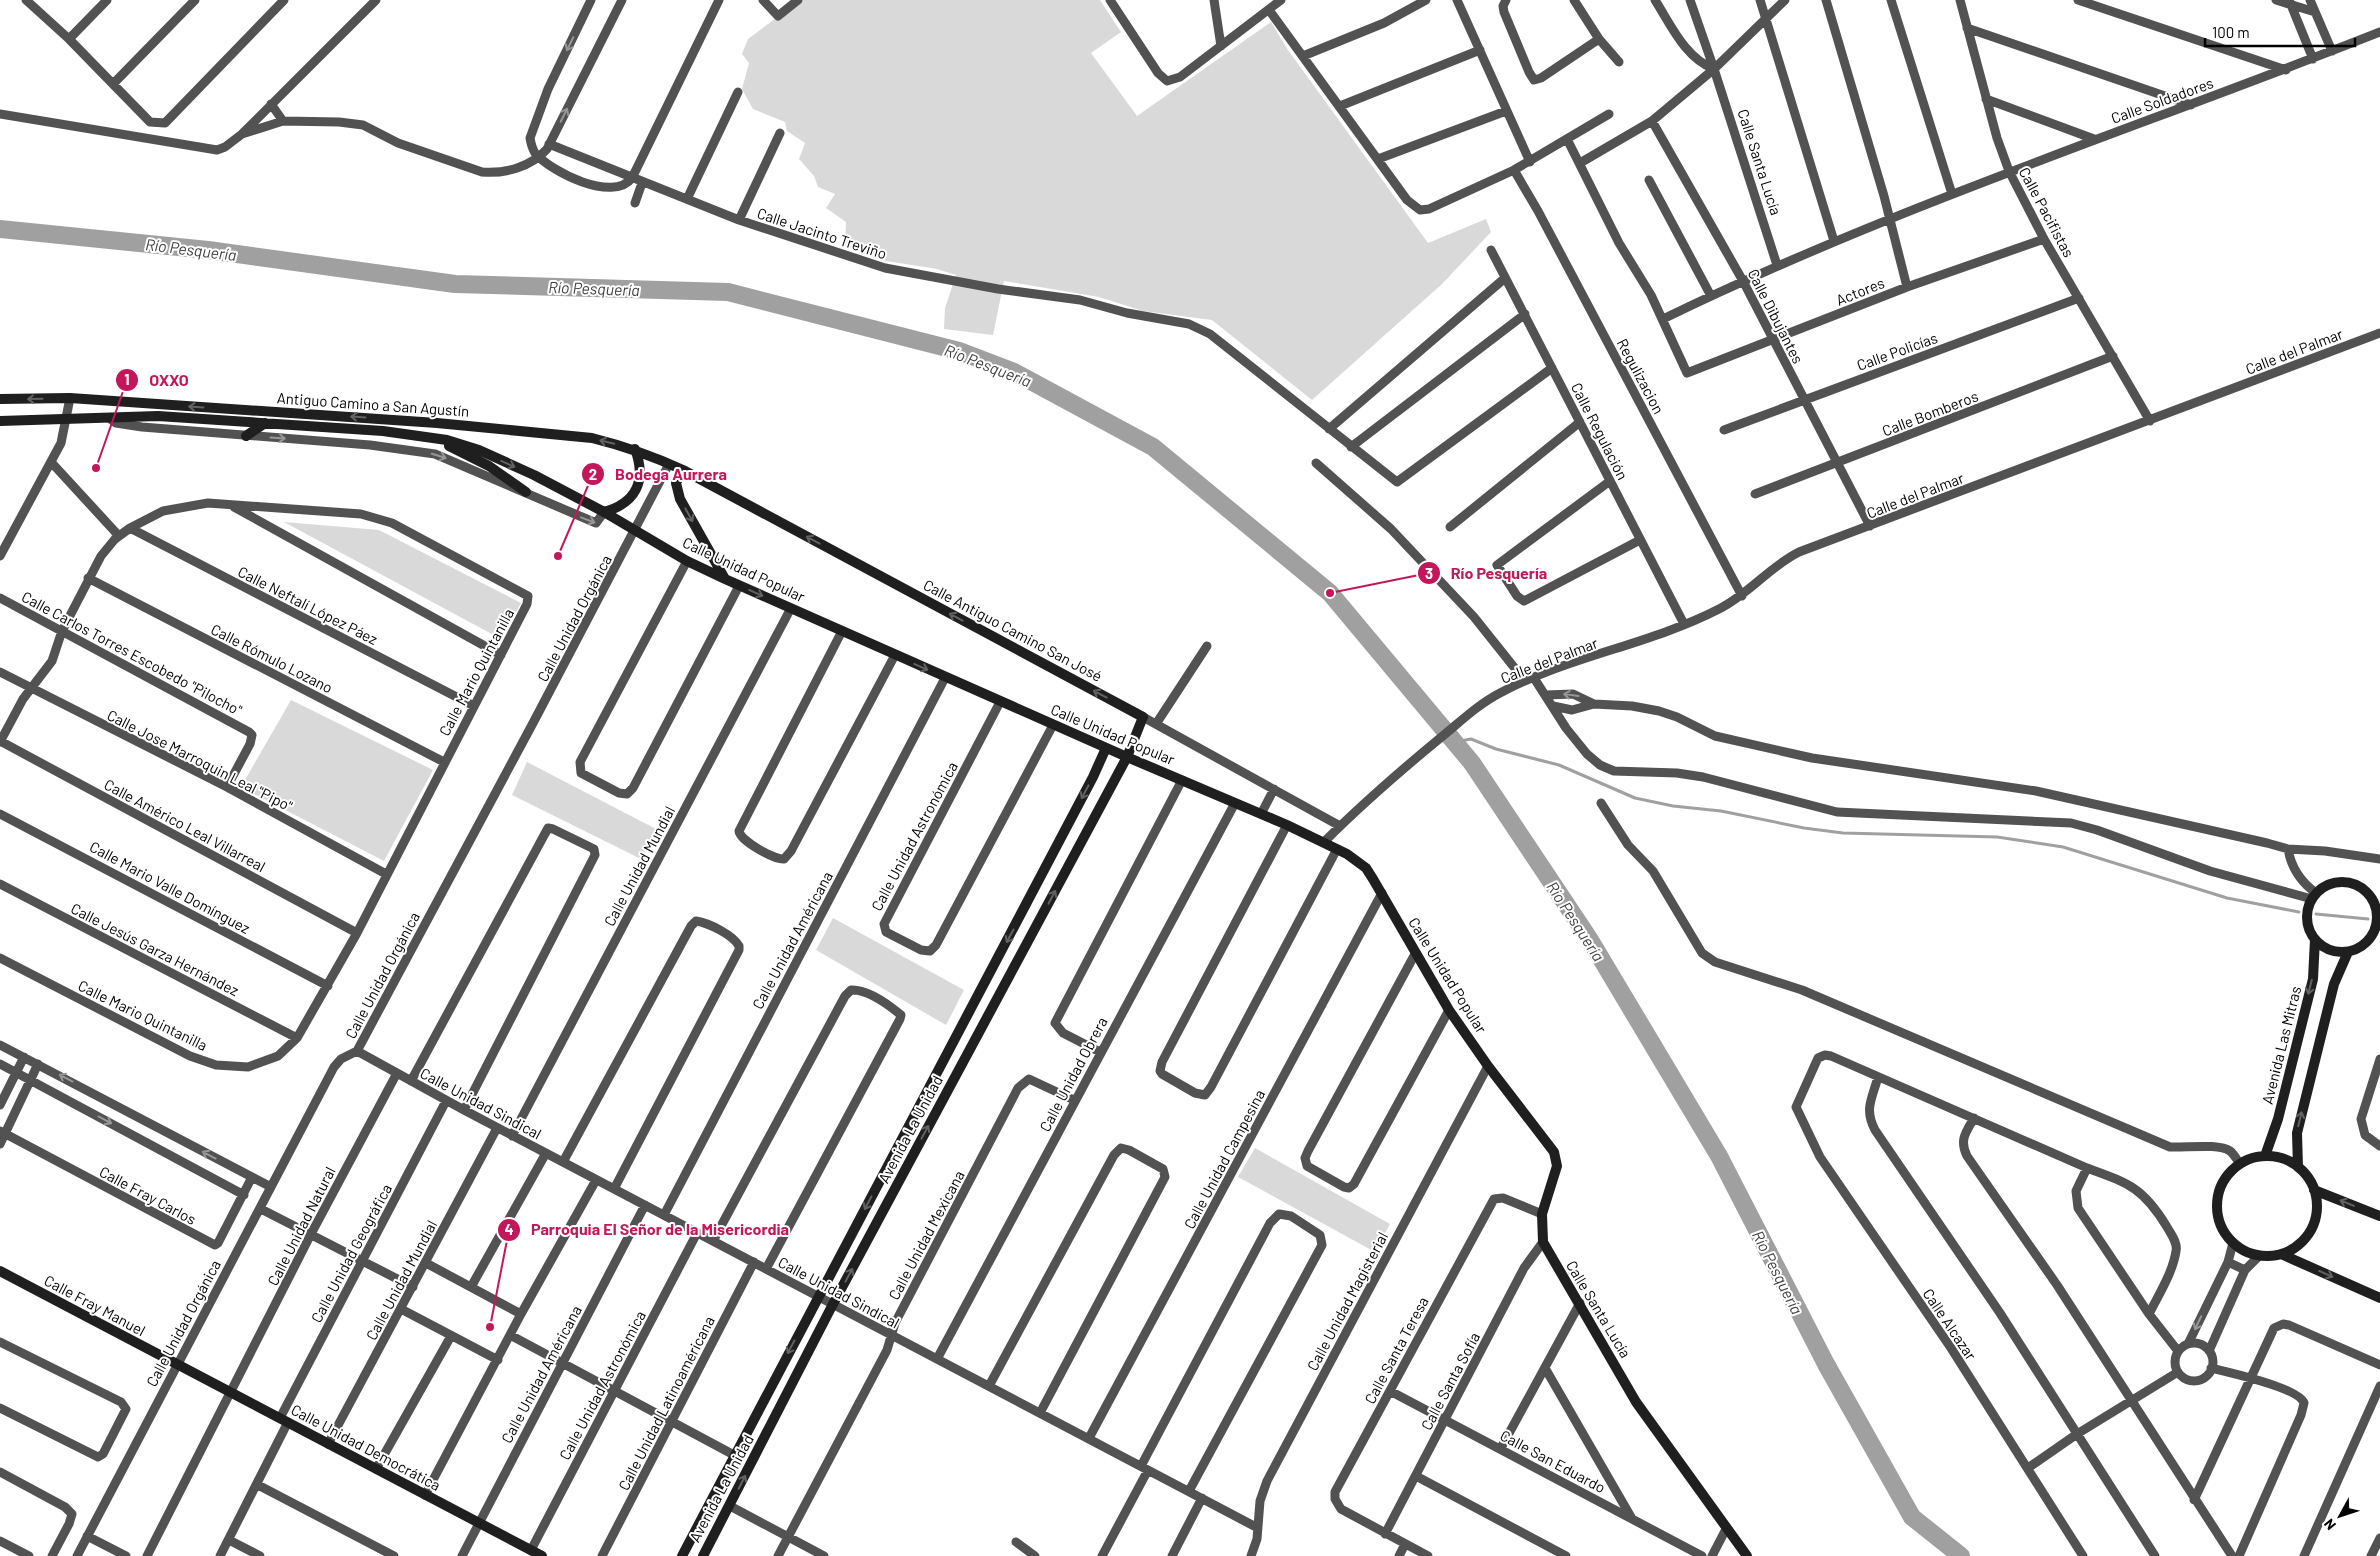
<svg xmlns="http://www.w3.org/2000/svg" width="2380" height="1556" font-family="Barlow,sans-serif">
	<rect width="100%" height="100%" fill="#fff"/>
	<path fill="#d9d9d9" d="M 800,0 L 1100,0 L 1121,32 L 1091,53 L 1137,116 L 1271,22 L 1288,50 L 1428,243 L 1486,219 L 1491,232 L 1442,284 L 1312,400 L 1212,320 L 1143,311 L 1099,297 L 1004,281 L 993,335 L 944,329 L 945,308 L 956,275 L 937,269 L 880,260 L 845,246 L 846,222 L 826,208 L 835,194 L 818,187 L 814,176 L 799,159 L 805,143 L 787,131 L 785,122 L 753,109 L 742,89 L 749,63 L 742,54 L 748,39 Z
		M 284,522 L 379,530 L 521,603 L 501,639 Z
		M 291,700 L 433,770 L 384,861 L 241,787 Z
		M 527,762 L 656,829 L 641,859 L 512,795 Z
		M 833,918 L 964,990 L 946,1025 L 816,950 Z
		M 1255,1148 L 1390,1224 L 1375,1252 L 1238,1177 Z"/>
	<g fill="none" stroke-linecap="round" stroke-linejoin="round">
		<path stroke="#a0a0a0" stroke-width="3" d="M 1455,742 L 1471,739 L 1496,749 L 1559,765 L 1635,798 L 1673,806 L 1721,811 L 1804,828 L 1843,833 L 1997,837 L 2063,847 L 2227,898 L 2299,912
			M 2316,914 L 2368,919"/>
		<path stroke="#a0a0a0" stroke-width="18" d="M 0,229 L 208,250 L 455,284 L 728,292 L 959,351 L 1014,372 L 1153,447 L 1330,593 L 1472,763 L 1590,940 L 1719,1156 L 1826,1364 L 1912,1517 L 1961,1556"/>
		<path stroke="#525252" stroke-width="9" d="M 26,0 L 69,39 L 150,122 L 165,123
			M 591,0 L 548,89 L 530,138 C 531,144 532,148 535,153 C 551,172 613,203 632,178 L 719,0
			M 763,0 L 778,16 L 798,0
			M 1110,0 L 1158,73 L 1167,81 L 1180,77 L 1281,0
			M 1214,0 L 1221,46
			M 1457,0 L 1530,162
			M 1506,0 L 1503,6 L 1504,12 L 1529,72 L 1534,80 L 1541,78 L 1599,39
			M 1574,0 L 1599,39 L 1619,62
			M 1655,0 C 1671,25 1685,58 1714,69
			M 1690,0 L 1714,69 L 1777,265
			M 1760,0 L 1834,241
			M 1826,0 L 1884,196 L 1907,287
			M 1891,0 L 1952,194
			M 1960,0 L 1997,138 L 2009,171 L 2044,239 L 2150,421
			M 2078,0 L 2286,70
			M 2276,0 L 2315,12
			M 2289,0 L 2313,59
			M 2310,0 L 2332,51
			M 1269,10 L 1407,200 L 1420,210 L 1429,209 L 1514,170 L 1609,114
			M 1967,28 L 2191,105
			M 69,39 L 107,0
			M 1303,56 L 1384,23 L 1426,0
			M 113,84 L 195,0
			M 1986,99 L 2094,139
			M 271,104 L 283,121
			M 1340,106 L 1480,50
			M 0,114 L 217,150 L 225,147 L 242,134 L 376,0
			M 1652,121 L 1743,281 L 1870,526
			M 165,123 L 284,0
			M 242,134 L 283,121 L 339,122 L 363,125 L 398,143 L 482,172 C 505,174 531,167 547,149 L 622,0
			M 1567,139 L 1619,243 L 1651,295 L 1687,373 L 1907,287 L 2044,239
			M 549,144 L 739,220 L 885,268 L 998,289 L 1080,300 L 1127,313 L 1189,324 L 1210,334 L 1397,482 L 1552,368
			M 1378,159 L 1506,111
			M 1580,163 L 1652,121 L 1714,69 L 1785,0
			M 1514,170 L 1538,211 L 1742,596
			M 1649,180 L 1711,296
			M 687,199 L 738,92
			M 635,203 L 642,183
			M 739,220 L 780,133
			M 1491,250 L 1684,624
			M 1663,319 C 1895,206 2140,127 2380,32
			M 109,418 L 116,423 L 142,427 L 370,445 L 435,454 L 596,523 L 604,512
			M 1329,429 L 1505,278
			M 1724,430 L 2079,298
			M 1351,447 L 1525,314
			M 51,462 L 119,536
			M 1316,463 L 1391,529 L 1474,617 L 1525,681
			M 1610,481 L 1497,565 L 1517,596 L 1524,601 L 1640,540
			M 1755,494 L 2113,356
			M 234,507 L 501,655
			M 1450,527 L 1580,422
			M 130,528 L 474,706
			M 0,556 L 61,443 L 70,398
			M 687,561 L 580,762 L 581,773 L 619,793 L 627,794 L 633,788 L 739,586
			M 88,578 L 444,762
			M 0,598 L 249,732 L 252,735 L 250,744 L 227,787
			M 842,631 L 739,831 C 740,841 775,860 784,859 L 791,851 L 895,655
			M 0,672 L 227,787 L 386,874
			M 1534,678 L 1566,728 L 1587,754 L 1600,765 L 1614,771 L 1677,773 L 1703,777 L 1837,812 L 2071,823 L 2097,830 L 2210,871 L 2312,899
			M 1546,695 L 1573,694 L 1594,704 L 1632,706 L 1659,711 L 1677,717 L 1715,736 L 1812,758 L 2036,791 L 2267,843 L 2288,849 C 2291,867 2301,882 2316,893
			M 1000,702 L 884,924 L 886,932 L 921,950 L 930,951 L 936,945 L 1053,725
			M 1553,706 L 1572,710 L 1594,704
			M 1143,717 L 1340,826
			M 1156,724 L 1207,646
			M 0,741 L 357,933
			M 0,742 L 23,699 L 52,661 L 62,631 L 101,556 L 115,539 L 130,528 L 163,511 L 208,503 L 361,514 L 392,523 L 528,596 L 527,604 L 357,933 L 297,1038 L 278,1056 L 248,1067 L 216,1065 L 190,1056 L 0,958
			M 1601,803 L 1628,845 L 1653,871 L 1702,953 L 1715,962 L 1802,990 L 2170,1147 C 2185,1148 2219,1143 2230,1151 C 2234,1154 2237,1160 2240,1164
			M 0,814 L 328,986
			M 1261,814 L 1274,789
			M 1287,825 L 1162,1062 L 1160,1071 L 1162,1074 L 1195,1093 L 1205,1095 L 1211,1087 L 1337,849
			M 1324,842 C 1361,805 1399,772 1439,739 C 1459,723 1477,705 1500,693 C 1569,656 1649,645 1719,609 C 1749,594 1769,567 1799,552 L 2380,333
			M 2288,849 L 2325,851 L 2380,859
			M 0,884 L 297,1038
			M 1415,954 L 1308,1151 L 1305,1158 L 1307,1166 L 1344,1187 L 1349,1188 L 1354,1184 L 1449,1010
			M 0,1045 L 271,1187
			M 357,1051 L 464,1110 L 1256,1527
			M 1100,1052 L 1063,1033 L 1055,1023 L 1182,780
			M 2380,1059 L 2361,1119 L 2365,1135 L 2380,1146
			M 0,1064 L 244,1195
			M 1878,1077 C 1872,1099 1864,1109 1875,1130 L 2000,1313 L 2155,1556
			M 411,1081 L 548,828 L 553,829 L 594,849 L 595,855 L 464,1110
			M 0,1105 L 24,1057
			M 1974,1118 C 1966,1132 1959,1140 1967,1156 L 2057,1285 L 2232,1556
			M 0,1131 L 215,1245 L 218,1243 L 252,1177
			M 512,1136 L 791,608
			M 0,1144 L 38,1064
			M 563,1162 L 691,926 L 696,921 C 709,923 733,935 739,946 L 739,950 L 614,1189
			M 2087,1168 L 2076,1191 L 2078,1208 L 2149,1314 L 2178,1351
			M 261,1209 L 413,1287
			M 664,1215 L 945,678
			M 713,1241 L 845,996 L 851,990 C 868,989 889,1005 901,1015 L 900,1019 L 766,1269
			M 2228,1262 L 2245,1270
			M 426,1263 L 521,1314
			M 471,1287 L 546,1153
			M 401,1309 L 498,1360
			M 510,1335 L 734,1455
			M 0,1342 L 121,1402 L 126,1409 L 103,1454 L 98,1457 L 0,1408
			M2175 1362a19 19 0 1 1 38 0a19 19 0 1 1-38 0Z
			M 2188,1344 L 2228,1262 L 2233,1243
			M 2209,1351 L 2245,1270 L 2259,1256
			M 937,1359 L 1235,803
			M 1545,1368 L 1631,1517
			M 2211,1368 C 2228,1372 2299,1388 2304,1403 L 2301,1415 L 2239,1556
			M 989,1386 L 1114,1155 L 1121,1148 L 1129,1150 L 1163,1169 L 1165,1177 L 1040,1413
			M 1390,1391 L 1702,1556
			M 280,1418 L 446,1101
			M 1089,1438 L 1382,893
			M 328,1444 L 497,1128
			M 1501,1448 L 1580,1303
			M 1141,1466 L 1270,1223 L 1279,1214 L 1291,1216 L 1320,1235 L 1322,1245 L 1189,1491
			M 2028,1468 L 2077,1434 L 2178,1372
			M 376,1469 L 451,1336
			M 0,1472 L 65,1507 L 72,1514 L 69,1524 L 52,1556
			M 1416,1476 L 1566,1556
			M 258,1485 L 394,1556
			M 425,1495 L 521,1314 L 596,1180
			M 2194,1500 L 2274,1328 L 2283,1324 L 2289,1325 L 2380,1365
			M 730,1506 L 824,1556
			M 1385,1534 L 1524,1268 L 1543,1242
			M 87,1536 L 126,1556
			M 229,1540 L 260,1556
			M 0,1541 L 29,1556
			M 1016,1542 L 1035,1556
			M 531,1550 L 697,1233
			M 77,1556 L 334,1067 L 341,1059 L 357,1051 L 533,723 L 669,464
			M 147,1556 L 311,1234 L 397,1073
			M 220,1556 L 288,1422
			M 462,1556 L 645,1205
			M 602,1556 L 754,1262
			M 778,1556 L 887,1350 L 895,1323 L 1018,1088 L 1029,1079 L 1074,1100
			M 1102,1556 L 1148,1470
			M 1172,1556 L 1202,1498
			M 1251,1556 L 1257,1539 L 1260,1501 L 1267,1481 L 1488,1066
			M 1399,1556 L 1405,1544
			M 1428,1556 L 1341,1509 L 1335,1499 L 1335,1492 L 1494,1199 L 1503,1198 L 1542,1214
			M 1712,1556 L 1726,1529
			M 2083,1556 L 1951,1348 L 1820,1157 L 1796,1107 L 1818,1058 L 1825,1055 L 1831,1056 L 2087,1168 C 2128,1183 2143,1187 2167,1227 C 2171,1234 2178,1243 2176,1251 C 2173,1272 2159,1294 2149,1314
			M 2304,1556 L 2380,1386
			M 2371,1556 L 2380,1538"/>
		<path stroke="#1f1f1f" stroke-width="10" d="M 0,399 L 70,398 L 437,423 L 592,438 C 624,446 653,456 683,470 L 1143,717 L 1127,757 L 833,1304 L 703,1556
			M 0,421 L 158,416 L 383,431 L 447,440 L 479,450 L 534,475 L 604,512 L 687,561 L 725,579 L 1127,757 L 1287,825 L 1347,854 L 1366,868 L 1373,879 L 1449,1010 L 1488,1066 L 1554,1152 L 1557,1166 L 1542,1214 L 1543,1242 L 1636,1402 L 1747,1556
			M 246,436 L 265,423
			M 449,446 L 489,466 L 526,492
			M 683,470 L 676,483 L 680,499 L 725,579
			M 604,512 C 636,503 647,481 635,449
			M2307 917a35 35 0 1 1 70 0a35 35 0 1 1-70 0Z
			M 2265,1156 L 2278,1119 L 2313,979 L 2315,939
			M2217 1206a50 50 0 1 1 100 0a50 50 0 1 1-100 0Z
			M 2298,1167 L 2297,1133 L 2334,984 L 2348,952
			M 2314,1190 L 2380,1216
			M 2281,1254 L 2380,1298
			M 0,1271 L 542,1556
			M 682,1556 L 1093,777 L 1106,748"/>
	</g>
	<defs><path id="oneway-shaft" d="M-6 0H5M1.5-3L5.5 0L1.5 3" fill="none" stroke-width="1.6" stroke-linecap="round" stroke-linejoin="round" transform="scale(1.25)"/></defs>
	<g stroke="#979797">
		<use href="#oneway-shaft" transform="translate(570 44) rotate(116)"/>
		<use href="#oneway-shaft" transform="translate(564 115) rotate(-63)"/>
		<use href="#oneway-shaft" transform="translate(278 438) rotate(4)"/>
		<use href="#oneway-shaft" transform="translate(439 456) rotate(17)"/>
		<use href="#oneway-shaft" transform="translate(588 520) rotate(21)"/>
		<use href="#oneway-shaft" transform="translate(1571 695) rotate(-172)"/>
		<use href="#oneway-shaft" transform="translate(66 1078) rotate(-152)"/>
		<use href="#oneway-shaft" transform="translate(105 1120) rotate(28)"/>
		<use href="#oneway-shaft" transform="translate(209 1155) rotate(-152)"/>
		<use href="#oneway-shaft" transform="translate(2198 1323) rotate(115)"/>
	</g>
	<g stroke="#626262">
		<use href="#oneway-shaft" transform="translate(35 399) rotate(179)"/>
		<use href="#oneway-shaft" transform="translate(196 407) rotate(-176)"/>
		<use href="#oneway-shaft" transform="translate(358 417) rotate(-176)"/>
		<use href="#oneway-shaft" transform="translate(607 442) rotate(-167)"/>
		<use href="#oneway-shaft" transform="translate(508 464) rotate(24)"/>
		<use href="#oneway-shaft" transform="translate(689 515) rotate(61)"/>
		<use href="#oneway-shaft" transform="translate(813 540) rotate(-152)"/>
		<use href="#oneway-shaft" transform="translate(756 593) rotate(24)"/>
		<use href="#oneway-shaft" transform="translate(956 617) rotate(-152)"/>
		<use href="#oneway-shaft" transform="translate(921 667) rotate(24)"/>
		<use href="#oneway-shaft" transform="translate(1100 694) rotate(-152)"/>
		<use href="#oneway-shaft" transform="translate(1085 792) rotate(118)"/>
		<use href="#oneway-shaft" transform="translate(1052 897) rotate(-62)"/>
		<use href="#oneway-shaft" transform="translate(1010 936) rotate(118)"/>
		<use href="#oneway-shaft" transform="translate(2310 987) rotate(104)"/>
		<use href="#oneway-shaft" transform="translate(2300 1119) rotate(-76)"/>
		<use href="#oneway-shaft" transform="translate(925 1132) rotate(-62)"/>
		<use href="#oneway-shaft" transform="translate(868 1203) rotate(118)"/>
		<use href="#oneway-shaft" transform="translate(2347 1203) rotate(-158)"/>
		<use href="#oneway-shaft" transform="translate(2326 1274) rotate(24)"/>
		<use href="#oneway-shaft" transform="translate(849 1275) rotate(-62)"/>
		<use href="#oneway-shaft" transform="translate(791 1347) rotate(118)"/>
		<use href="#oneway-shaft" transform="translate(742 1482) rotate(-63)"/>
	</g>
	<g text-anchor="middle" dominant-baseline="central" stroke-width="4" stroke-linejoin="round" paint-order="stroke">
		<g font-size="15" fill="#000" stroke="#fff">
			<text transform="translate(2162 100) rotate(-20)">Calle Soldadores</text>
			<text transform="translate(1760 162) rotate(72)">Calle Santa Lucía</text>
			<text transform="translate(2047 212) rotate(62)">Calle Pacifistas</text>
			<text transform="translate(822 233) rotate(18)">Calle Jacinto Treviño</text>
			<text transform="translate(1860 291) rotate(-22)">Actores</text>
			<text transform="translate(1776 316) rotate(63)">Calle Dibujantes</text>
			<text transform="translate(1897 351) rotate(-20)">Calle Policías</text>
			<text transform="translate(2294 351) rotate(-21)">Calle del Palmar</text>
			<text transform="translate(1641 376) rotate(62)">Regulizacion</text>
			<text transform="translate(373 404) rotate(4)">Antiguo Camino a San Agustín</text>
			<text transform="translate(1930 413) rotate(-21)">Calle Bomberos</text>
			<text transform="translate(1600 431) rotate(63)">Calle Regulación</text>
			<text transform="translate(1915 495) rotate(-21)">Calle del Palmar</text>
			<text transform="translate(744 569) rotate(25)">Calle Unidad Popular</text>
			<text transform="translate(308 605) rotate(27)">Calle Neftalí López Páez</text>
			<text transform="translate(574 618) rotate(-62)">Calle Unidad Orgánica</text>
			<text transform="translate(1013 630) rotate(28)">Calle Antiguo Camino San José</text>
			<text transform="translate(132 653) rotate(28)">Calle Carlos Torres Escobedo "Pilocho"</text>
			<text transform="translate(272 658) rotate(27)">Calle Rómulo Lozano</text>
			<text transform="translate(1549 660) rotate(-21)">Calle del Palmar</text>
			<text transform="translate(476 672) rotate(-62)">Calle Mario Quintanilla</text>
			<text transform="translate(1113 734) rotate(23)">Calle Unidad Popular</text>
			<text transform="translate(200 760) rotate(27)">Calle Jose Marroquin Leal "Pipo"</text>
			<text transform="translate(185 825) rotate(28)">Calle Américo Leal Villarreal</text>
			<text transform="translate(914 836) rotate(-62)">Calle Unidad Astronómica</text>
			<text transform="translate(639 866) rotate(-62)">Calle Unidad Mundial</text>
			<text transform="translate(170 887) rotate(28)">Calle Mario Valle Domínguez</text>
			<text transform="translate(792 940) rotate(-62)">Calle Unidad Américana</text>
			<text transform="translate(155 949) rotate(27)">Calle Jesús Garza Hernández</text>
			<text transform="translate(382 975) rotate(-62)">Calle Unidad Orgánica</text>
			<text transform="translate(1448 975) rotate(58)">Calle Unidad Popular</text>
			<text transform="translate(143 1015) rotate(26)">Calle Mario Quintanilla</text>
			<text transform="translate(2281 1045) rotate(-76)">Avenida Las Mitras</text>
			<text transform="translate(1073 1074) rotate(-62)">Calle Unidad Obrera</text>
			<text transform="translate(481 1103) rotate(28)">Calle Unidad Sindical</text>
			<text transform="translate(910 1129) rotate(-62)">Avenida La Unidad</text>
			<text transform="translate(1224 1159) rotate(-62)">Calle Unidad Campesina</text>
			<text transform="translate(148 1195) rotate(28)">Calle Fray Carlos</text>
			<text transform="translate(301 1226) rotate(-63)">Calle Unidad Natural</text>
			<text transform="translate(926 1235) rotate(-62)">Calle Unidad Mexicana</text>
			<text transform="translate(351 1253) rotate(-62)">Calle Unidad Geográfica</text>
			<text transform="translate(401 1280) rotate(-62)">Calle Unidad Mundial</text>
			<text transform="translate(839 1292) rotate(28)">Calle Unidad Sindical</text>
			<text transform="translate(1347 1301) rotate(-62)">Calle Unidad Magisterial</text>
			<text transform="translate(95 1305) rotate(28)">Calle Fray Manuel</text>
			<text transform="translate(1599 1309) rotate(59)">Calle Santa Lucía</text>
			<text transform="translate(183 1323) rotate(-62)">Calle Unidad Orgánica</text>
			<text transform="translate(1950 1324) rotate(56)">Calle Alcazar</text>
			<text transform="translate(1396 1350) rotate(-62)">Calle Santa Teresa</text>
			<text transform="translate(541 1374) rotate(-62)">Calle Unidad Américana</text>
			<text transform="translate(1450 1381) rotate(-62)">Calle Santa Sofía</text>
			<text transform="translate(602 1385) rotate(-62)">Calle Unidad Astronómica</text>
			<text transform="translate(666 1403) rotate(-63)">Calle Unidad Latinoaméricana</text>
			<text transform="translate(366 1447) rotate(28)">Calle Unidad Democrática</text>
			<text transform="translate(1553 1461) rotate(28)">Calle San Eduardo</text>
			<text transform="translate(721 1488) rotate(-62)">Avenida La Unidad</text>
		</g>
		<g font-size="16" font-style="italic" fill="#414141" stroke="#fff">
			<text transform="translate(191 249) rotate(7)">Río Pesquería</text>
			<text transform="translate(594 288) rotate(2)">Río Pesquería</text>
			<text transform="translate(988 365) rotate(21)">Río Pesquería</text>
			<text transform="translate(1576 921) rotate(57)">Río Pesquería</text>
			<text transform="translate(1778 1272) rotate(63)">Río Pesquería</text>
		</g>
	</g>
	<path fill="none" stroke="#c2185b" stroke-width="2" d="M96 468L127 380M558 556L593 474M1330 593L1429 573M490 1327L509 1230"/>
	<g fill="#c2185b" stroke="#fff" stroke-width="2">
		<circle cx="96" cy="468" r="5"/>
		<circle cx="558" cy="556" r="5"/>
		<circle cx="1330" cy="593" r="5"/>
		<circle cx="490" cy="1327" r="5"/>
		<circle cx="127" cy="380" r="12"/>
		<circle cx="593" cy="474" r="12"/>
		<circle cx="1429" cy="573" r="12"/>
		<circle cx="509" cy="1230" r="12"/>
	</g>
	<g font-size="15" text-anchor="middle" font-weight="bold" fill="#fff">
		<text x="127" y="385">1</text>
		<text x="593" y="480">2</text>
		<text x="1429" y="579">3</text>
		<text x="509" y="1235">4</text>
	</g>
	<g font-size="16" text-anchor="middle" font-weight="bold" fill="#c2185b" stroke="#fff" stroke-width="4" stroke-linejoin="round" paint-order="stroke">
		<text x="169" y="386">OXXO</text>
		<text x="671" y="480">Bodega Aurrera</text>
		<text x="1499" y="579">Río Pesquería</text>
		<text x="660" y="1235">Parroquia El Señor de la Misericordia</text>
	</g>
	<g transform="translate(2340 1516) rotate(230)" stroke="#ffffff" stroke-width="4" paint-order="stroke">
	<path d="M0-4L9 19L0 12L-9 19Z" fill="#000000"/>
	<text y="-8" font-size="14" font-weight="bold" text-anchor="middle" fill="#000000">N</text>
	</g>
	<path d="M2205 38v8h150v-8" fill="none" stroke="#000000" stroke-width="2.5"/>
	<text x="2212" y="38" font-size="15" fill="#000000" stroke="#ffffff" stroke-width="4" paint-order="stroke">100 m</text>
</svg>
